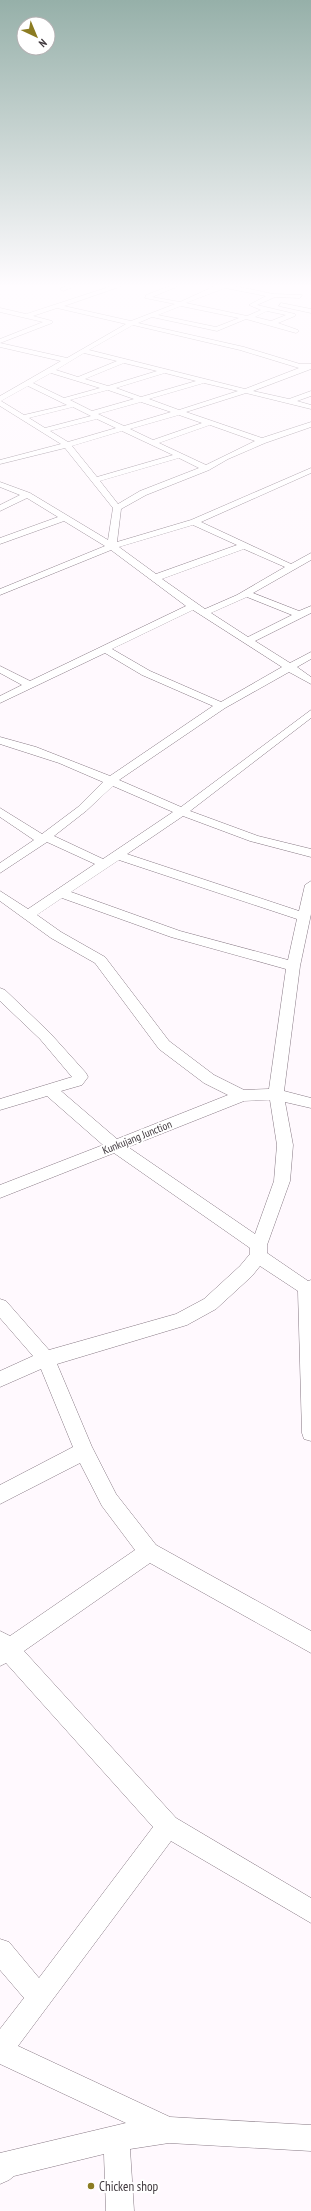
<svg xmlns="http://www.w3.org/2000/svg" width="311" height="2211" font-family="'PT Sans Narrow',sans-serif">
	<rect width="100%" height="100%" fill="#fff9fe"/>
	<g fill="none" stroke-linecap="round" stroke-linejoin="round">
		<defs>
			<path id="minor" d="M 68,285 L 78,285 L 63,291 L 60,289 Z
				M 115,285 L 125,285 L 64,306 L 131,321 L 175,304 L 145,298 L 146,295 L 172,285 L 181,285 L 152,297 L 180,302 L 217,285 L 230,285 L 273,294 L 302,295 L 300,298 L 275,297 L 257,305 L 295,314 L 295,316 L 278,323 L 298,330 L 299,331 L 296,333 L 246,319 L 217,331 L 152,317 L 138,323 L 244,347 L 300,364 L 311,364 L 311,369 L 253,391 L 289,399 L 311,391 L 311,396 L 297,401 L 311,405 L 311,409 L 246,393 L 186,412 L 262,438 L 311,422 L 311,427 L 265,443 L 228,459 L 209,470 L 146,495 L 121,509 L 117,542 L 191,520 L 311,468 L 311,473 L 201,522 L 291,564 L 311,553 L 311,560 L 253,593 L 299,611 L 311,606 L 311,613 L 255,641 L 290,663 L 311,652 L 311,659 L 297,667 L 311,677 L 311,684 L 289,672 L 225,708 L 119,780 L 181,807 L 311,710 L 311,718 L 190,811 L 258,836 L 311,849 L 311,857 L 250,841 L 183,816 L 127,854 L 299,911 L 305,885 L 311,881 L 311,914 L 300,966 L 284,1091 L 311,1098 L 311,1108 L 285,1102 L 293,1145 L 290,1181 L 267,1245 L 267,1253 L 308,1281 L 311,1280 L 311,1441 L 304,1439 L 302,1433 L 298,1291 L 260,1266 L 252,1276 L 216,1309 L 187,1325 L 57,1364 L 92,1447 L 116,1494 L 156,1545 L 311,1631 L 311,1653 L 150,1563 L 24,1651 L 176,1818 L 311,1898 L 311,1923 L 171,1841 L 18,2046 L 170,2117 L 311,2125 L 311,2151 L 169,2143 L 130,2149 L 134,2211 L 106,2211 L 104,2154 L 14,2176 L 9,2180 L 0,2184 L 0,2153 L 126,2123 L 0,2064 L 0,2029 L 24,1998 L 0,1970 L 0,1939 L 9,1942 L 39,1978 L 153,1827 L 6,1663 L 0,1666 L 0,1631 L 10,1636 L 135,1550 L 102,1506 L 80,1463 L 0,1504 L 0,1485 L 73,1447 L 41,1369 L 0,1387 L 0,1371 L 33,1356 L 0,1318 L 0,1299 L 6,1301 L 49,1350 L 176,1314 L 204,1299 L 240,1266 L 250,1254 L 250,1248 L 114,1153 L 0,1198 L 0,1185 L 103,1145 L 47,1096 L 0,1110 L 0,1099 L 72,1077 L 40,1039 L 0,1001 L 0,988 L 5,990 L 50,1033 L 86,1073 L 88,1077 L 82,1085 L 61,1091 L 117,1139 L 228,1095 L 204,1083 L 159,1049 L 95,963 L 51,938 L 0,901 L 0,891 L 28,909 L 95,864 L 47,842 L 0,873 L 0,863 L 34,840 L 0,817 L 0,808 L 42,834 L 78,807 L 103,782 L 59,763 L 0,744 L 0,737 L 36,747 L 110,776 L 213,706 L 142,675 L 105,653 L 0,703 L 0,696 L 22,685 L 0,673 L 0,666 L 30,681 L 186,606 L 111,550 L 0,595 L 0,589 L 105,546 L 64,521 L 0,544 L 0,538 L 58,517 L 27,498 L 0,511 L 0,505 L 20,495 L 0,487 L 0,482 L 30,493 L 108,540 L 113,508 L 65,448 L 0,464 L 0,460 L 61,444 L 0,406 L 0,396 L 61,361 L 0,347 L 0,343 L 67,358 L 126,324 L 57,308 L 33,316 L 52,321 L 52,323 L 0,343 L 0,339 L 43,322 L 0,312 L 0,308 L 26,314 ZM 225,288 L 266,296 L 249,305 L 261,310 L 247,316 L 186,303 ZM 181,306 L 239,318 L 216,327 L 158,315 ZM 267,311 L 286,315 L 271,321 L 255,317 ZM 133,325 L 240,350 L 299,368 L 245,389 L 89,350 ZM 84,353 L 117,361 L 78,377 L 56,370 ZM 124,363 L 157,371 L 108,386 L 85,379 ZM 51,373 L 100,388 L 64,398 L 33,383 ZM 165,373 L 196,381 L 141,397 L 116,388 ZM 204,383 L 238,391 L 179,410 L 149,399 ZM 28,386 L 67,405 L 24,415 L 1,401 ZM 108,390 L 134,399 L 92,411 L 70,400 ZM 141,402 L 171,412 L 124,426 L 98,414 ZM 73,407 L 91,416 L 45,428 L 29,418 ZM 179,415 L 202,423 L 153,440 L 130,429 ZM 97,419 L 116,428 L 68,442 L 50,431 ZM 210,425 L 255,441 L 206,465 L 159,443 ZM 122,431 L 173,455 L 97,477 L 72,446 ZM 179,458 L 199,468 L 140,491 L 118,504 L 100,481 ZM 193,525 L 237,545 L 156,574 L 119,547 ZM 244,549 L 285,567 L 237,595 L 205,609 L 162,579 ZM 247,597 L 292,615 L 248,637 L 211,613 ZM 193,610 L 282,667 L 221,702 L 150,671 L 112,649 ZM 113,786 L 173,812 L 103,859 L 54,836 L 86,811 ZM 119,860 L 297,919 L 288,960 L 180,931 L 71,892 ZM 62,898 L 171,937 L 286,969 L 269,1089 L 244,1090 L 214,1075 L 169,1041 L 105,957 L 61,932 L 37,915 ZM 270,1100 L 277,1145 L 274,1181 L 255,1234 L 128,1147 L 244,1101 Z
				M 281,303 L 311,309 L 311,313 L 279,306 Z"/>
		</defs>
		<use href="#minor" stroke="#887a85" stroke-width="1"/>
		<use href="#minor" fill="#fff" fill-rule="evenodd"/>
	</g>
	<linearGradient id="sky" x2="0" y2="1"><stop stop-color="#96b0a9"/><stop offset="0.48" stop-color="#fffcff"/><stop offset="1" stop-color="#fffcff" stop-opacity="0"/></linearGradient>
	<rect width="311" height="595" fill="url(#sky)"/>
	<circle fill="#8c7c22" stroke="#fff" stroke-width="1.5" cx="91" cy="2186" r="4"/>
	<g text-anchor="middle" dominant-baseline="central" stroke-width="4" stroke-linejoin="round" paint-order="stroke">
		<g font-size="11" fill="#40393e" stroke="#fff">
			<text transform="translate(137 1137) rotate(-22)">Kunkujang Junction</text>
		</g>
		<g font-size="13" fill="#40393e" stroke="#fff" text-anchor="start">
			<text x="99" y="2186">Chicken shop</text>
		</g>
	</g>
	<g transform="translate(36 36) rotate(136)"><circle r="19" fill="#ffffff" stroke="#b3b0b2"/>
	<path d="M0-3L7 15L0 10L-7 15Z" fill="#8c7c22"/>
	<text y="-6" font-size="11" font-weight="bold" text-anchor="middle" fill="#40393e">N</text>
	</g>
</svg>
